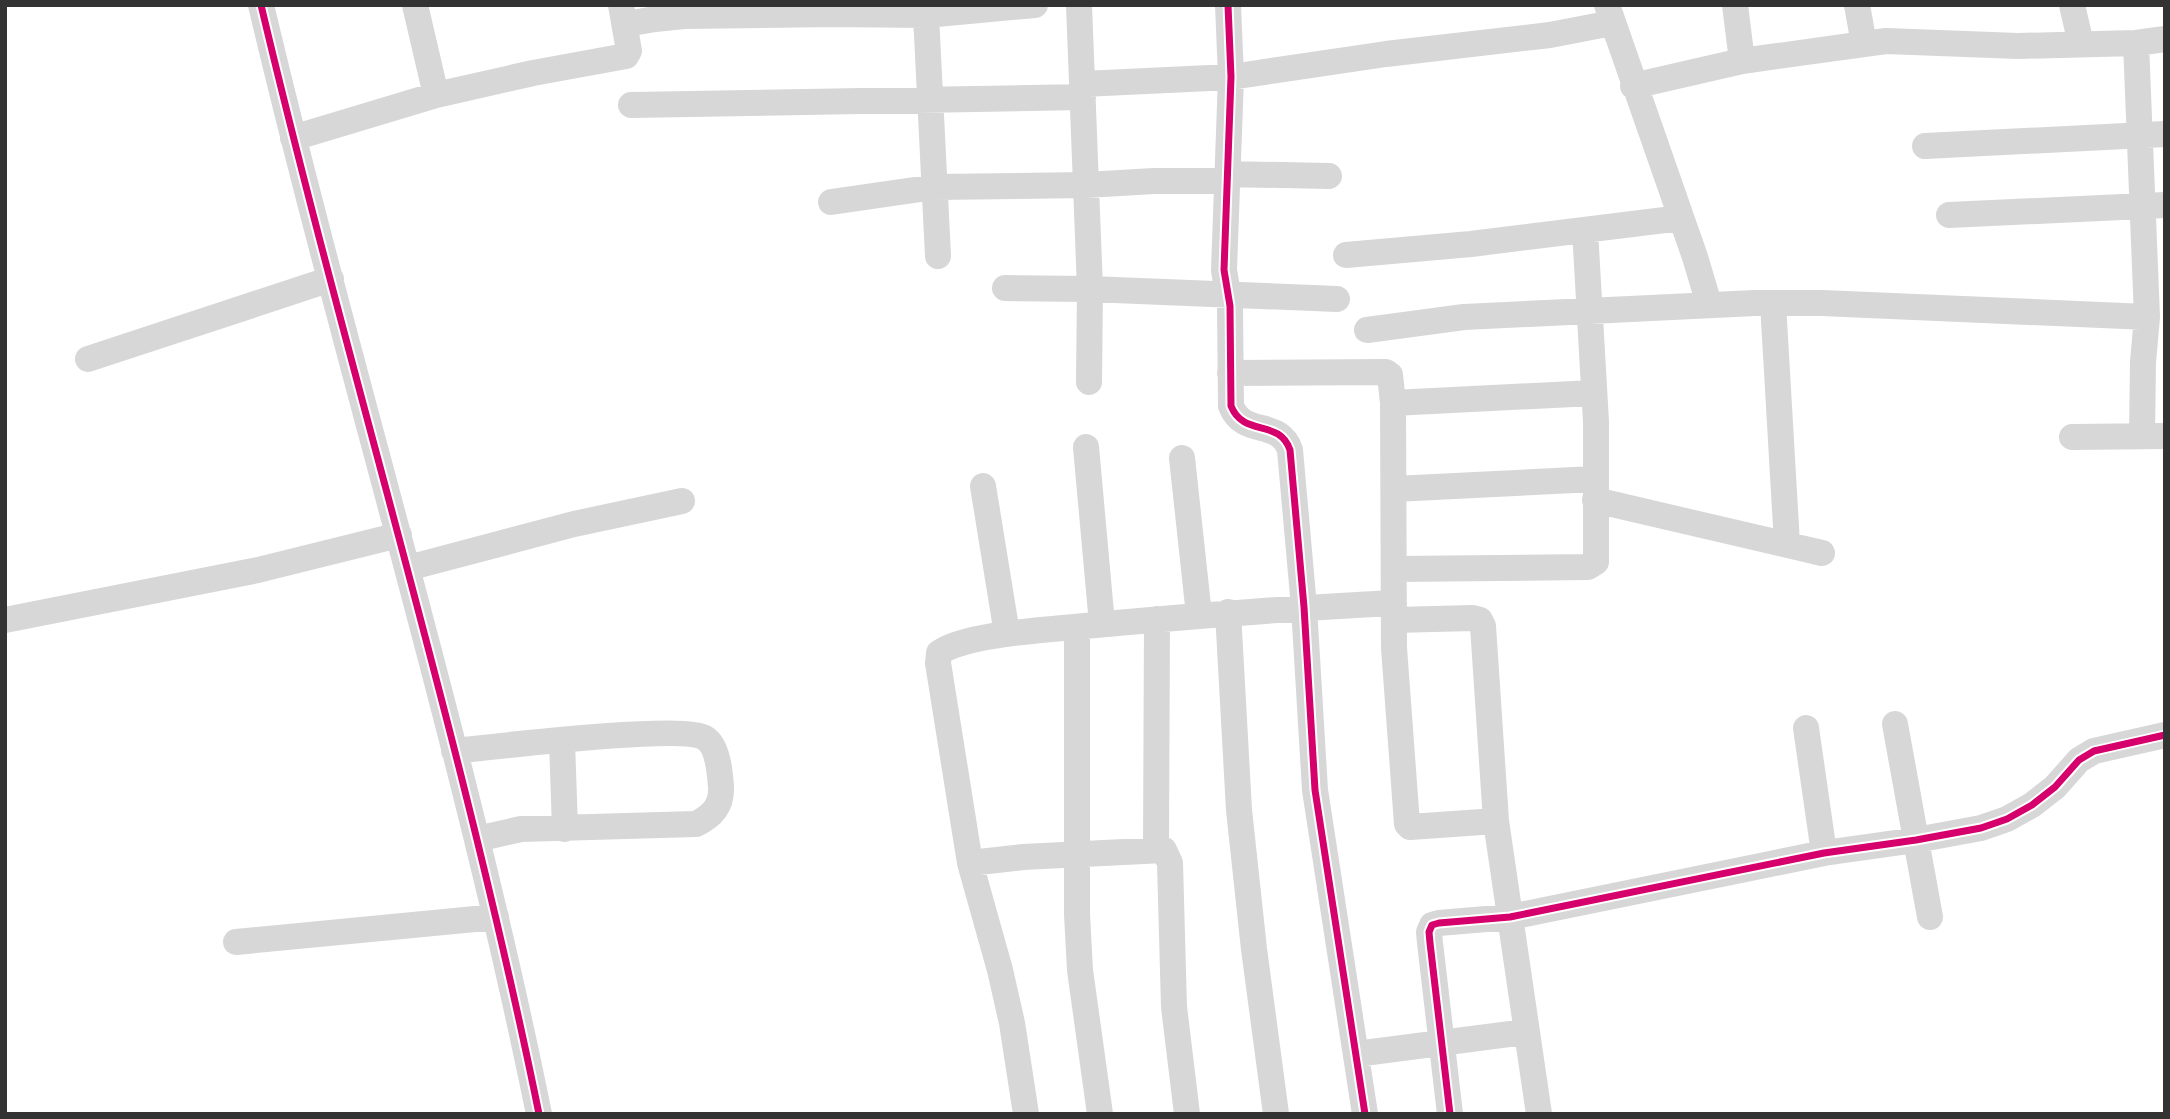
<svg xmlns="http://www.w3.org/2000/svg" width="2170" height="1119" font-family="'Public Sans',sans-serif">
	<rect width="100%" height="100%" fill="#fff"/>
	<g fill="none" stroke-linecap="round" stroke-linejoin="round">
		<path stroke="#d7d7d7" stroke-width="26" d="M 261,5 C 349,376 463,740 539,1114
			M 415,5 L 436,95
			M 1079,5 L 1090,289 L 1089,382
			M 1228,5 L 1231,77 L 1224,270 L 1230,306 L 1231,406 C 1244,438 1279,418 1290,450 L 1304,607 L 1315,790 L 1365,1114
			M 1607,5 L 1695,257 L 1709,304
			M 1735,5 L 1742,61
			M 1857,5 L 1864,44
			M 2072,5 L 2081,44
			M 926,15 L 938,256
			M 626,24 L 655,19 L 684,16 L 832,14 L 926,15 L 1035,5
			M 2136,43 L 2147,317 L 2143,362 L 2142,436
			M 1083,84 L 1231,77 L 1386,54 L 1550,35 L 1612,23
			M 1633,86 L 1742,61 L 1886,41 L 2018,46 L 2136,43 L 2165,39
			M 631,105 L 1083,97
			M 293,138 L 436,95 L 533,73 L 626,56 L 629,51 L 621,5
			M 1925,146 L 2165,134
			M 1226,174 L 1329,176
			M 831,202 L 935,187 L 1086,185 L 1154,181 L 1226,181
			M 1949,215 L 2165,205
			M 1346,255 L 1471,244 L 1681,218
			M 1005,288 L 1090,289 L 1337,299
			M 1773,303 L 1787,544
			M 1367,330 L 1464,317 L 1755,303 L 1822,303 L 2147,317
			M 88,359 L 331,279
			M 1230,373 L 1386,372 L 1390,375 L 1393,403 L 1394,648 L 1407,824 L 1410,827 L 1496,821
			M 1393,403 L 1593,393
			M 2072,437 L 2165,436
			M 1086,447 L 1102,624
			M 1182,458 L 1199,615
			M 983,486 L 1007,634
			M 1394,489 L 1594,479
			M 1595,500 L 1822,553
			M 408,568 L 574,524 L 682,501
			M 1395,569 L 1588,567 L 1596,562 L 1596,422 L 1585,230
			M 1228,612 L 1239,810 L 1254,949 L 1276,1114
			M 5,620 L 258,570 L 399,535
			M 1394,620 L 1473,618 L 1480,620 L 1483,626 L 1496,821 L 1539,1114
			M 1077,627 L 1077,914 L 1080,970 L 1100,1114
			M 1895,724 L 1930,917
			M 1806,728 L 1824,853
			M 562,741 L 565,829
			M 454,751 C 493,747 682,724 705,738 C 718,746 720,773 721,787 C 722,806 712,816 696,824 L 521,829 L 477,839
			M 1156,848 L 1157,619
			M 970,863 L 1023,857 L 1164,850 L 1170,863 L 1174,1007 L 1187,1114
			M 236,942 L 496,917
			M 1356,1054 L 1526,1032
			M 1026,1114 L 1012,1023 L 1000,970 L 970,863 L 938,663 L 939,653 C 963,635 1042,630 1074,627 C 1181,617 1287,608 1394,603
			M 1450,1114 L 1430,943 L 1429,932 L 1432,925 L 1439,923 L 1510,917 L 1824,853 L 1916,840 L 1981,828 L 2007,819 L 2032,805 L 2055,787 L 2079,760 L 2094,751 L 2165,735"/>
		<defs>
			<path id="cycleway" d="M 261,5 C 349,376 463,740 539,1114
				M 1228,5 L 1231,77 L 1224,270 L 1230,306 L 1231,406 C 1244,438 1279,418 1290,450 L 1304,607 L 1315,790 L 1365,1114
				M 1450,1114 L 1430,943 L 1429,932 L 1432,925 L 1439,923 L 1510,917 L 1824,853 L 1916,840 L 1981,828 L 2007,819 L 2032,805 L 2055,787 L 2079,760 L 2094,751 L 2165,735"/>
		</defs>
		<use href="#cycleway" stroke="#fff" stroke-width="11"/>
		<use href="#cycleway" stroke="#d6006c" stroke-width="7"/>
	</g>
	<rect width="2170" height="1119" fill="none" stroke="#333333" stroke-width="14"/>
</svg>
